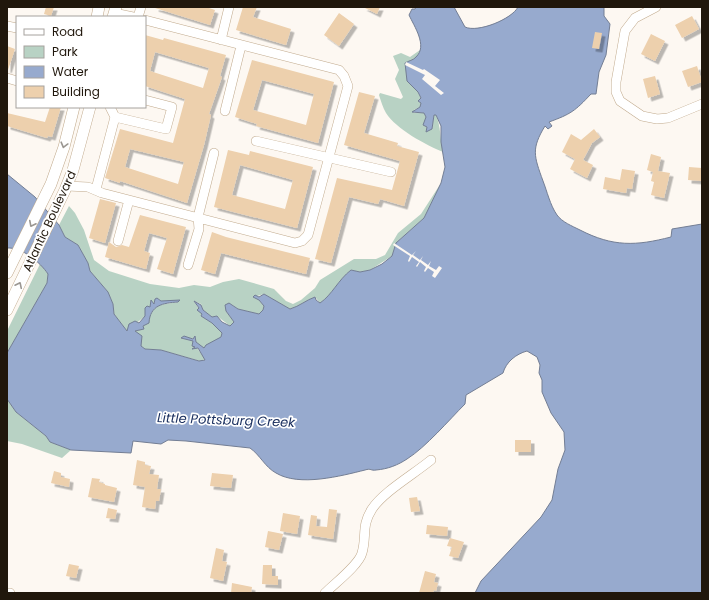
<svg xmlns="http://www.w3.org/2000/svg" width="709" height="600" font-family="Poppins,sans-serif">
	<defs>
		<filter id="shadow"><feDropShadow dx="3.5" dy="3.5" stdDeviation="0" flood-color="#0004"/></filter>
	</defs>
	<rect width="100%" height="100%" fill="#fdf8f2"/>
	<path fill="#b8d2c4" d="M 420,50 L 407,81 L 418,92 L 421,98 L 418,101 L 421,103 L 420,107 L 414,110 L 414,113 L 424,113 L 426,117 L 427,130 L 432,129 L 434,115 L 436,115 C 441,127 440,139 443,152 C 426,145 396,129 386,113 C 383,108 381,101 379,95 L 380,93 L 401,99 L 403,97 L 395,79 L 399,70 L 393,56 L 401,53 L 410,57 Z
		M 441,183 L 424,218 L 396,243 L 392,256 L 370,270 L 360,272 L 351,270 C 339,280 332,295 320,303 L 315,297 C 306,300 300,306 290,309 L 264,294 L 254,297 L 259,300 L 264,306 L 263,310 L 259,314 L 238,309 L 231,304 L 226,311 L 234,322 L 230,326 L 217,316 L 212,317 L 203,310 L 201,304 L 194,301 L 202,314 L 201,316 L 212,323 L 222,333 L 221,337 L 204,349 L 196,342 L 194,336 L 194,338 L 181,338 L 193,341 L 195,347 L 192,349 L 197,348 L 205,359 L 200,361 L 161,350 L 145,349 L 141,346 L 138,335 L 135,331 L 144,329 L 143,327 L 153,310 L 159,305 L 178,302 L 161,301 L 157,298 L 153,304 L 152,301 L 151,307 L 145,316 L 127,331 L 114,314 L 113,304 L 108,292 L 90,271 L 88,263 L 78,245 L 65,237 L 59,225 L 69,206 L 75,213 L 84,230 L 94,260 L 109,271 L 150,284 L 179,288 L 194,285 L 210,287 L 223,282 L 239,279 L 274,289 L 286,301 L 293,304 L 301,300 L 315,288 L 320,280 L 354,259 L 376,259 L 385,255 L 398,233 L 421,214 Z
		M 40,264 L 48,274 L 47,283 L 7,353 L 7,331 Z
		M 7,399 L 16,412 L 46,436 L 50,442 L 71,450 L 62,458 L 22,444 L 7,441 Z"/>
	<path fill="#97aace" stroke="#737e94" d="M 416,7 L 454,7 L 465,27 C 478,33 512,19 518,7 L 604,7 L 604,16 L 610,24 L 606,55 L 599,72 L 596,94 L 591,94 C 575,111 571,114 549,122 L 552,126 L 548,129 L 545,126 C 531,149 534,156 543,181 C 547,191 550,205 557,215 C 562,222 572,226 580,230 C 613,247 636,246 671,237 L 672,229 L 702,224 L 702,593 L 475,593 L 481,581 L 541,517 L 552,500 L 558,469 L 565,450 L 564,432 L 551,413 L 542,392 L 542,380 L 539,373 L 540,365 L 537,357 L 527,351 C 516,354 506,362 503,373 L 466,395 L 465,404 C 449,420 426,447 407,459 C 398,465 388,469 376,470 C 371,471 371,468 365,470 C 341,476 299,487 276,473 C 265,467 260,455 250,448 L 186,441 L 168,440 L 161,444 L 133,441 L 131,453 L 71,450 L 50,442 L 46,436 L 16,412 L 7,399 L 7,353 L 47,283 L 48,274 C 40,262 22,247 7,248 L 7,174 L 35,197 L 59,225 L 65,237 L 78,245 L 88,263 L 90,271 L 108,292 L 113,304 L 114,314 L 127,331 L 129,324 L 135,321 L 139,323 L 145,316 L 145,308 L 147,306 L 150,307 L 151,300 L 154,304 L 155,299 L 157,298 L 161,301 L 180,300 L 178,302 C 163,303 150,305 149,323 L 143,326 L 144,329 L 135,331 L 142,336 L 141,346 L 145,349 L 161,350 L 199,361 L 205,360 L 198,348 L 192,349 L 195,347 L 192,346 L 193,341 L 181,338 L 184,336 L 193,339 L 195,336 L 196,342 L 204,348 L 206,345 L 221,337 L 222,333 L 212,323 L 201,316 L 202,314 L 197,310 L 199,308 L 194,301 L 201,305 L 203,310 L 212,317 L 217,316 L 222,322 L 230,326 L 234,322 L 226,311 L 225,305 L 229,303 L 238,309 L 259,314 L 263,310 L 264,306 L 259,300 L 253,297 L 255,295 L 259,297 L 264,294 L 290,309 C 300,306 306,300 315,297 L 316,300 L 320,303 C 332,295 338,280 351,270 L 360,272 L 370,270 L 382,264 L 392,256 L 396,243 L 424,218 L 441,183 L 445,167 L 441,142 L 441,126 L 436,115 L 434,115 L 432,129 L 426,132 L 427,127 L 423,125 L 426,117 L 424,113 L 412,112 L 420,107 L 421,103 L 418,101 L 421,98 L 418,92 L 407,81 L 405,63 C 408,61 414,60 416,57 C 428,46 414,26 409,15 L 412,9 L 415,9 Z"/>
	<path fill="#fdf8f2" d="M 406,62 L 423,70 L 424,69 L 440,80 L 435,86 L 444,93 L 441,95 L 422,79 L 425,75 L 405,65 Z
		M 394,243 L 412,255 L 416,251 L 413,255 L 420,260 L 423,256 L 421,260 L 428,265 L 431,261 L 429,266 L 436,270 L 439,266 L 442,268 L 435,278 L 432,276 L 434,272 L 428,268 L 425,272 L 424,271 L 426,267 L 420,262 L 417,267 L 416,266 L 419,262 L 412,257 L 409,262 L 408,261 L 410,256 L 393,245 Z"/>
	<path fill="#edd0ad" fill-rule="evenodd" filter="url(#shadow)" d="M 46,7 L 54,7 L 51,16 L 44,14 Z
		M 155,7 L 206,7 L 215,10 L 210,25 L 155,8 Z
		M 243,7 L 257,7 L 253,17 L 291,29 L 286,45 L 236,30 Z
		M 363,7 L 380,7 L 377,14 Z
		M 339,13 L 354,24 L 339,46 L 324,35 Z
		M 692,16 L 699,29 L 682,38 L 675,25 Z
		M 595,32 L 602,33 L 599,49 L 592,48 Z
		M 651,34 L 665,41 L 655,61 L 641,54 Z
		M 145,35 L 163,40 L 164,38 L 226,55 L 220,76 L 222,77 L 209,114 L 211,115 L 204,145 L 187,203 L 120,181 L 120,183 L 105,178 L 120,129 L 173,143 L 185,99 L 145,86 ZM 155,52 L 209,68 L 203,88 L 150,71 ZM 130,149 L 184,162 L 178,184 L 125,167 Z
		M 7,46 L 15,49 L 8,70 L 7,69 Z
		M 252,60 L 334,82 L 318,143 L 256,126 L 257,124 L 235,117 ZM 262,80 L 314,94 L 306,125 L 253,110 Z
		M 697,66 L 702,82 L 688,87 L 682,71 Z
		M 655,76 L 660,94 L 648,98 L 643,79 Z
		M 359,92 L 375,96 L 364,133 L 398,143 L 397,146 L 419,152 L 404,206 L 380,199 L 378,204 L 349,197 L 331,263 L 315,259 L 337,178 L 392,190 L 400,161 L 344,145 Z
		M 50,107 L 61,107 L 52,137 L 48,136 L 47,138 L 7,126 L 7,113 L 45,122 Z
		M 594,129 L 600,137 L 592,143 L 583,160 L 593,165 L 587,178 L 570,169 L 575,159 L 562,152 L 571,134 L 581,140 Z
		M 228,150 L 249,155 L 250,151 L 313,167 L 297,228 L 214,207 ZM 240,165 L 293,180 L 285,209 L 232,195 Z
		M 651,154 L 661,157 L 658,171 L 670,173 L 664,198 L 651,195 L 654,182 L 651,181 L 653,172 L 647,170 Z
		M 689,167 L 702,168 L 702,181 L 688,180 Z
		M 622,169 L 635,171 L 632,189 L 627,188 L 626,193 L 603,189 L 605,177 L 620,180 Z
		M 100,199 L 116,203 L 105,243 L 89,238 Z
		M 140,215 L 186,227 L 173,274 L 157,269 L 167,238 L 149,233 L 144,251 L 150,253 L 146,269 L 105,257 L 109,242 L 116,247 L 122,245 L 129,247 Z
		M 212,232 L 226,237 L 310,258 L 306,274 L 221,253 L 215,274 L 201,270 Z
		M 515,440 L 531,440 L 531,452 L 515,452 Z
		M 137,460 L 145,462 L 145,465 L 151,466 L 149,474 L 159,475 L 157,489 L 161,489 L 159,501 L 156,501 L 155,509 L 142,507 L 145,487 L 133,485 Z
		M 54,471 L 61,473 L 61,477 L 70,479 L 69,487 L 51,483 Z
		M 212,473 L 233,475 L 231,488 L 210,486 Z
		M 92,478 L 100,479 L 99,482 L 105,484 L 105,485 L 117,488 L 114,502 L 88,497 Z
		M 417,497 L 420,511 L 411,512 L 409,498 Z
		M 108,508 L 117,510 L 115,519 L 106,518 Z
		M 329,509 L 337,510 L 333,539 L 308,535 L 311,515 L 317,516 L 316,526 L 327,527 Z
		M 283,513 L 300,516 L 297,534 L 280,531 Z
		M 427,525 L 448,527 L 447,536 L 426,534 Z
		M 268,531 L 283,534 L 279,550 L 265,547 Z
		M 450,538 L 464,542 L 458,558 L 449,556 L 452,547 L 447,546 Z
		M 216,548 L 224,550 L 222,561 L 227,562 L 223,581 L 210,578 Z
		M 69,564 L 79,566 L 76,578 L 66,576 Z
		M 263,565 L 272,565 L 272,576 L 278,576 L 278,585 L 262,584 Z
		M 425,571 L 436,574 L 434,582 L 438,583 L 436,591 L 434,590 L 433,593 L 419,593 Z
		M 232,583 L 252,587 L 251,593 L 231,593 Z"/>
	<g fill="none" stroke-linecap="round" stroke-linejoin="round">
		<defs>
			<path id="minor" d="M 656,7 L 635,18 L 625,31 L 616,82 L 616,92 L 620,101 L 642,116 L 657,119 L 668,118 L 702,104
				M 114,13 L 133,17
				M 138,17 L 141,7
				M 7,26 L 17,28
				M 221,40 L 229,7
				M 7,78 L 17,81
				M 225,111 L 241,46
				M 115,117 L 166,129 L 172,107 L 145,100
				M 256,141 L 391,172
				M 67,186 L 88,187 L 102,193 L 295,243 L 302,241 L 308,235 L 348,86 L 344,76 L 339,70 L 145,20
				M 96,189 L 115,117 L 110,107
				M 118,241 L 129,200
				M 188,265 L 199,229 L 198,217 L 214,153
				M 7,593 L 10,593
				M 325,593 C 334,584 359,565 362,553 C 367,536 361,526 372,509 C 383,492 414,474 431,460"/>
			<path id="major" d="M 97,17 L 99,7
				M 113,17 L 116,7
				M 7,273 L 51,184 L 64,147 L 74,107
				M 7,310 L 65,190 L 73,170 L 90,107"/>
		</defs>
		<use href="#minor" stroke="#c1aa8d" stroke-width="10"/>
		<use href="#major" stroke="#c1aa8d" stroke-width="12"/>
		<use href="#minor" stroke="#fff" stroke-width="9"/>
		<use href="#major" stroke="#fff" stroke-width="11"/>
	</g>
	<defs><path id="oneway-chevron" d="M-2-3.5L2.5 0L-2 3.5" fill="none" stroke-width="1.6" stroke-linecap="round" stroke-linejoin="round"/></defs>
	<g stroke="#9b9792">
		<use href="#oneway-chevron" transform="translate(64 145) rotate(105)"/>
		<use href="#oneway-chevron" transform="translate(32 224) rotate(117)"/>
		<use href="#oneway-chevron" transform="translate(19 285) rotate(-64)"/>
	</g>
	<g text-anchor="middle" dominant-baseline="central" stroke-width="3.5" stroke-linejoin="round" paint-order="stroke">
		<g font-size="12" fill="#20170c" stroke="#fff">
			<text transform="translate(49 221) rotate(-65)">Atlantic Boulevard</text>
		</g>
		<g font-size="13" font-style="italic" fill="#1c3160" stroke="#fff">
			<text transform="translate(226 420) rotate(2)">Little Pottsburg Creek</text>
		</g>
	</g>
	<rect width="709" height="600" fill="none" stroke="#20170c" stroke-width="16"/>
	<rect x="16" y="16" width="130" height="92" fill="#ffffff" stroke="#a6a29e"/>
	<rect x="24" y="29" width="20" height="6" fill="#ffffff" stroke="#a6a29e"/>
	<text x="52" y="36" font-size="12" fill="#20170c">Road</text>
	<rect x="24" y="46" width="20" height="12" fill="#b8d2c4" stroke="#a6a29e"/>
	<text x="52" y="56" font-size="12" fill="#20170c">Park</text>
	<rect x="24" y="66" width="20" height="12" fill="#97aace" stroke="#a6a29e"/>
	<text x="52" y="76" font-size="12" fill="#20170c">Water</text>
	<rect x="24" y="86" width="20" height="12" fill="#edd0ad" stroke="#a6a29e"/>
	<text x="52" y="96" font-size="12" fill="#20170c">Building</text>
</svg>
